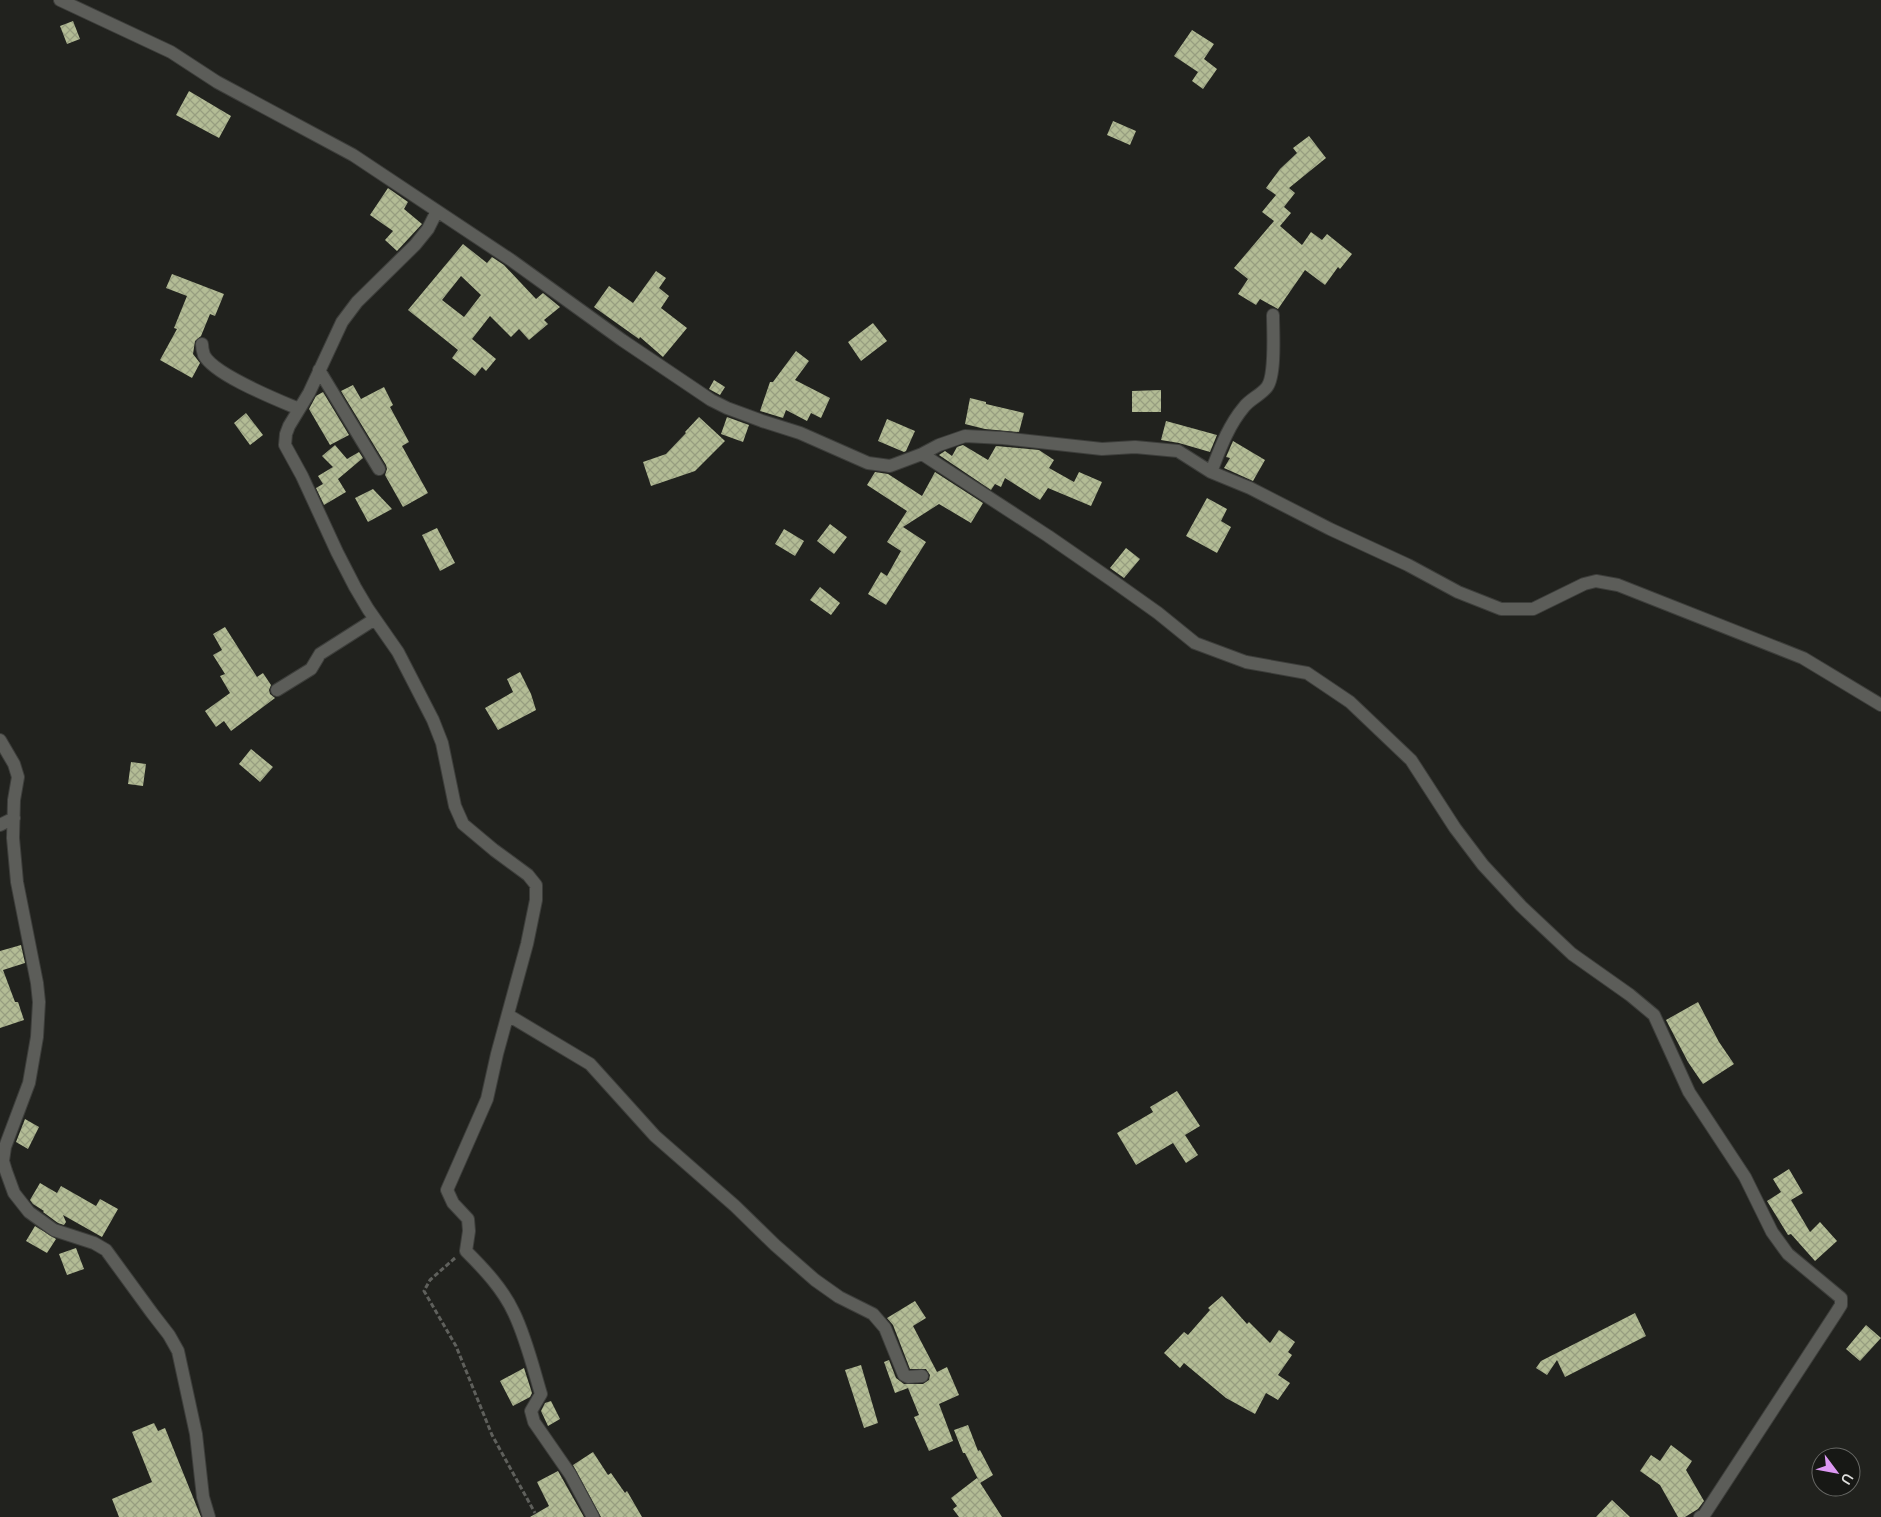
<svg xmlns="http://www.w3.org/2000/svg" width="1881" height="1517" font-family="Manrope,sans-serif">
	<defs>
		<pattern id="building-cross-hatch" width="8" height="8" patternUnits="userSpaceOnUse" patternTransform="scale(1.25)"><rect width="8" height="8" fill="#b3bc95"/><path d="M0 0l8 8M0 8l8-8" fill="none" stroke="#979e80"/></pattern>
	</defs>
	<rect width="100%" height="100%" fill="#21221e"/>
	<path fill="url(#building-cross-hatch)" fill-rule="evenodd" d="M 73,21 L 80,39 L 67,44 L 60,26 Z
		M 1192,30 L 1214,44 L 1204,59 L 1217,69 L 1203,89 L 1192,81 L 1198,72 L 1174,56 Z
		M 189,91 L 231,116 L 219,138 L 176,115 Z
		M 1113,121 L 1136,131 L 1130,145 L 1107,135 Z
		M 1309,136 L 1326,158 L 1289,188 L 1295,193 L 1284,207 L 1291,213 L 1280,226 L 1302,245 L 1311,232 L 1322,240 L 1327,234 L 1352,254 L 1340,269 L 1338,267 L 1325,285 L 1305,270 L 1278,309 L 1260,299 L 1256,305 L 1238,294 L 1248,279 L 1234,268 L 1274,221 L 1262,212 L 1276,195 L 1266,188 L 1280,169 L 1297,153 L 1293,148 Z
		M 388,188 L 408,202 L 404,209 L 422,224 L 397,251 L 385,240 L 393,231 L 370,215 Z
		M 463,244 L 487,263 L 492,257 L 504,265 L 536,299 L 543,293 L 560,307 L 544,320 L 548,324 L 529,340 L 519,329 L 511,337 L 490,316 L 472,339 L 496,359 L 486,371 L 482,367 L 475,376 L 452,358 L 458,350 L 408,310 ZM 461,276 L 481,295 L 464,317 L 442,300 Z
		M 656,271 L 666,278 L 659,288 L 669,296 L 661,308 L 687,328 L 663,357 L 640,337 L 639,339 L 594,307 L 609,286 L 633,303 Z
		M 172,274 L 224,294 L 215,316 L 210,314 L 201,336 L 195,341 L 193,354 L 200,363 L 192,378 L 160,360 L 177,329 L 174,328 L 187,296 L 166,288 Z
		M 873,323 L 887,341 L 861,361 L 848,342 Z
		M 796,351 L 809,361 L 795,380 L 830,398 L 821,418 L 811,413 L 807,421 L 786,410 L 783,418 L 760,411 L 770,382 L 773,382 Z
		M 714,380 L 725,387 L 720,395 L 709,389 Z
		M 353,385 L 361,399 L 384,387 L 393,405 L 390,407 L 409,442 L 402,446 L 428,493 L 403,507 L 385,475 L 387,469 L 386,465 L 341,391 Z
		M 1161,390 L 1161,412 L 1132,412 L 1132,391 Z
		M 323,392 L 349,435 L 330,445 L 309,409 L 316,396 Z
		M 970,398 L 986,402 L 986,404 L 1024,413 L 1019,432 L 985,429 L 965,424 Z
		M 246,413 L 263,435 L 250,445 L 234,423 Z
		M 699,417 L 725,441 L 695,471 L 651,486 L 643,462 L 666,454 L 686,433 L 685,432 Z
		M 727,417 L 749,425 L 743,442 L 721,434 Z
		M 887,419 L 915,431 L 906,451 L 904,452 L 878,441 Z
		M 1166,421 L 1217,435 L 1210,452 L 1179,443 L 1161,440 Z
		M 1233,441 L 1265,460 L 1253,481 L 1224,468 L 1230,458 L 1226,457 Z
		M 335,445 L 347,459 L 359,452 L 363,458 L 338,479 L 346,492 L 324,505 L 316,488 L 323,484 L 318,476 L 333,467 L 322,456 Z
		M 963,445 L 988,460 L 996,446 L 1039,450 L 1054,460 L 1049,468 L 1074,482 L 1079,472 L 1102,482 L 1091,506 L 1048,488 L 1040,500 L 1005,478 L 1001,487 L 995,484 L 991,490 L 939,455 L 945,451 L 952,456 L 957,447 Z
		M 875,472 L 888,474 L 922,496 L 935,472 L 983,503 L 971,523 L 939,504 L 903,527 L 926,542 L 886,605 L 868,594 L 881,572 L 887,576 L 901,551 L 887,542 L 907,511 L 867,485 Z
		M 373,489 L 392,509 L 368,522 L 355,498 Z
		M 1207,498 L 1227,509 L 1221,521 L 1231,527 L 1217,553 L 1186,536 Z
		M 830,524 L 847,537 L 834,554 L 817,541 Z
		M 437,528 L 455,563 L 440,571 L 422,535 Z
		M 784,529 L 804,541 L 795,556 L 775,544 Z
		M 1126,548 L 1140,559 L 1124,578 L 1110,568 Z
		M 820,587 L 840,603 L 831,615 L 810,600 Z
		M 225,627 L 257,677 L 263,673 L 271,685 L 269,690 L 270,694 L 275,698 L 231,731 L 224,721 L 216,727 L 205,711 L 230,693 L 220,676 L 225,674 L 213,655 L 222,650 L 213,634 Z
		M 520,672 L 531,694 L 536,710 L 498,730 L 485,708 L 513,692 L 507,679 Z
		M 251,749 L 273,767 L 260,782 L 239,764 Z
		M 131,762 L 146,764 L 143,786 L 128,784 Z
		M 21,945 L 25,963 L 3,970 L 15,1002 L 18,1002 L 24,1020 L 0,1028 L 0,951 Z
		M 1698,1002 L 1719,1042 L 1734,1064 L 1703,1084 L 1688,1062 L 1666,1020 Z
		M 1177,1091 L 1200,1126 L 1185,1135 L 1198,1155 L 1186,1163 L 1173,1143 L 1136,1165 L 1117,1133 L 1153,1112 L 1150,1107 Z
		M 25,1119 L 39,1127 L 28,1149 L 16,1142 Z
		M 1789,1169 L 1803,1193 L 1791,1200 L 1810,1232 L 1820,1222 L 1837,1241 L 1815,1261 L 1791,1234 L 1788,1235 L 1767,1201 L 1781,1192 L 1773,1179 Z
		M 40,1183 L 57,1193 L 61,1186 L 96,1206 L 100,1199 L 118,1209 L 102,1237 L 63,1215 L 66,1222 L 64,1225 L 58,1223 L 43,1212 L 44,1211 L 33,1204 L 30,1200 Z
		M 35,1226 L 56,1239 L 47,1253 L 26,1241 Z
		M 76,1248 L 84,1269 L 67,1275 L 59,1254 Z
		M 1222,1296 L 1247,1324 L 1249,1322 L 1270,1343 L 1279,1330 L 1295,1342 L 1288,1352 L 1292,1355 L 1278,1375 L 1290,1383 L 1278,1400 L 1266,1393 L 1255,1414 L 1226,1398 L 1184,1363 L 1180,1368 L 1164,1353 L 1184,1332 L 1188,1335 L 1210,1310 L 1208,1308 Z
		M 915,1301 L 926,1318 L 913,1326 L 937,1372 L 947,1367 L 959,1395 L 939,1404 L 953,1441 L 929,1451 L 914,1417 L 919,1415 L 908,1388 L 895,1393 L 884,1362 L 889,1360 L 896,1378 L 904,1384 L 923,1384 L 929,1380 L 930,1375 L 926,1369 L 910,1369 L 893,1325 L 887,1318 Z
		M 1635,1313 L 1646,1336 L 1565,1377 L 1557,1360 L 1547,1375 L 1536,1368 L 1541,1361 Z
		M 1866,1325 L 1881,1338 L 1860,1361 L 1846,1349 Z
		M 861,1365 L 878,1423 L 864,1428 L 845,1370 Z
		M 524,1368 L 532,1393 L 530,1397 L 513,1406 L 500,1381 Z
		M 551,1401 L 560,1419 L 548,1426 L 541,1411 L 545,1403 Z
		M 154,1423 L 158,1431 L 165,1428 L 201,1517 L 119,1517 L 112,1499 L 152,1482 L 132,1432 Z
		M 968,1425 L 978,1451 L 980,1450 L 993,1475 L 980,1483 L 965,1453 L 963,1453 L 954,1430 Z
		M 1671,1445 L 1692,1461 L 1686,1470 L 1704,1501 L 1698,1509 L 1685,1517 L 1678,1517 L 1660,1485 L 1640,1471 L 1651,1455 L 1660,1461 Z
		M 593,1452 L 608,1475 L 611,1473 L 625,1493 L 627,1491 L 642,1517 L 601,1517 L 573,1465 Z
		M 558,1471 L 584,1517 L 530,1517 L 549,1506 L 537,1482 Z
		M 977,1478 L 1002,1517 L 959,1517 L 953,1509 L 957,1506 L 951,1498 Z
		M 1612,1500 L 1630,1517 L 1596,1517 Z"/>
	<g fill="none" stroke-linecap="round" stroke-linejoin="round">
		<defs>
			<path id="minor" d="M 60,0 L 171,52 L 217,82 L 353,155 L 511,260 L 622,340 L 711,400 L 727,408 L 762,421 L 800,433 L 868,463 L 890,466 L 922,454 L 939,445 L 965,436 L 1003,438 L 1102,449 L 1135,447 L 1178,451 L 1211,472 L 1250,488 L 1330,529 L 1408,565 L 1458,592 L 1501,609 L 1533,609 L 1584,584 L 1596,581 L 1618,585 L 1803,658 L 1881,705
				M 437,211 L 428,229 L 415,245 L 357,302 L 342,322 L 309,393 L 289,426 L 286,434 L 285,445 L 302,476 L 337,552 L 355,587 L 368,609 L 398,652 L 433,720 L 442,743 L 455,806 L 463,824 L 494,850 L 528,875 L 536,885 L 536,900 L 527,944 L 497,1054 L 487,1099 L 447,1190 L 453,1203 L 468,1219 L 469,1231 L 466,1251 C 484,1269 503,1289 514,1313 C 526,1338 533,1367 541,1394 L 531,1411 L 534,1422 L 570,1474 L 593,1517
				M 202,344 C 202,347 203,352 204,355 C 214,375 278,400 299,409
				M 319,370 L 379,469
				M 922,454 L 1048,536 L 1113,581 L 1158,613 L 1195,643 L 1246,662 L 1307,673 L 1350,702 L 1411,760 L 1455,828 L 1483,865 L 1521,906 L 1572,954 L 1630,995 L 1654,1015 L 1689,1092 L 1745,1177 L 1772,1232 L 1788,1254 L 1841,1298 L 1841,1305 L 1836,1313 L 1704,1515 L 1700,1517
				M 1211,472 C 1220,449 1228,426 1244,407 C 1250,399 1261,395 1267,387 C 1276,375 1273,331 1273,315
				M 277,690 L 311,669 L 320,654 L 375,619
				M 0,740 L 14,764 L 18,777 L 14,800 L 13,838 L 17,882 L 37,983 L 39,1002 L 37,1037 L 29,1083 L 5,1147 L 3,1161 L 6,1171 L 14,1193 L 29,1212 L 54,1230 L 94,1243 L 106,1250 L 152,1313 L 169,1335 L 178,1351 L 196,1434 L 203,1497 L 209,1517
				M 0,825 L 14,818
				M 508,1015 L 590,1064 L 655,1136 L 735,1206 L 775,1245 L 815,1280 L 839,1297 L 873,1314 L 885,1328 L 904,1375 L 908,1377 L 922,1376"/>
		</defs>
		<use href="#minor" stroke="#3d3e3b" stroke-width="14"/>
		<path stroke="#5f605c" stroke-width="3" stroke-dasharray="5 2.5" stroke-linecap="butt" d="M 455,1258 L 430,1280 L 424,1291 L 456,1346 L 492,1435 L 535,1513"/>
		<use href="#minor" stroke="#5c5d59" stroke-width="12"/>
	</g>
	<g transform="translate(1836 1472) rotate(122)"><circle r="24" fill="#171815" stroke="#676865"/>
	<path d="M0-4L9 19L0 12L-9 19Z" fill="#dd98f3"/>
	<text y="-8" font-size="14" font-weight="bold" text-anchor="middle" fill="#e0e0de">U</text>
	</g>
</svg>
